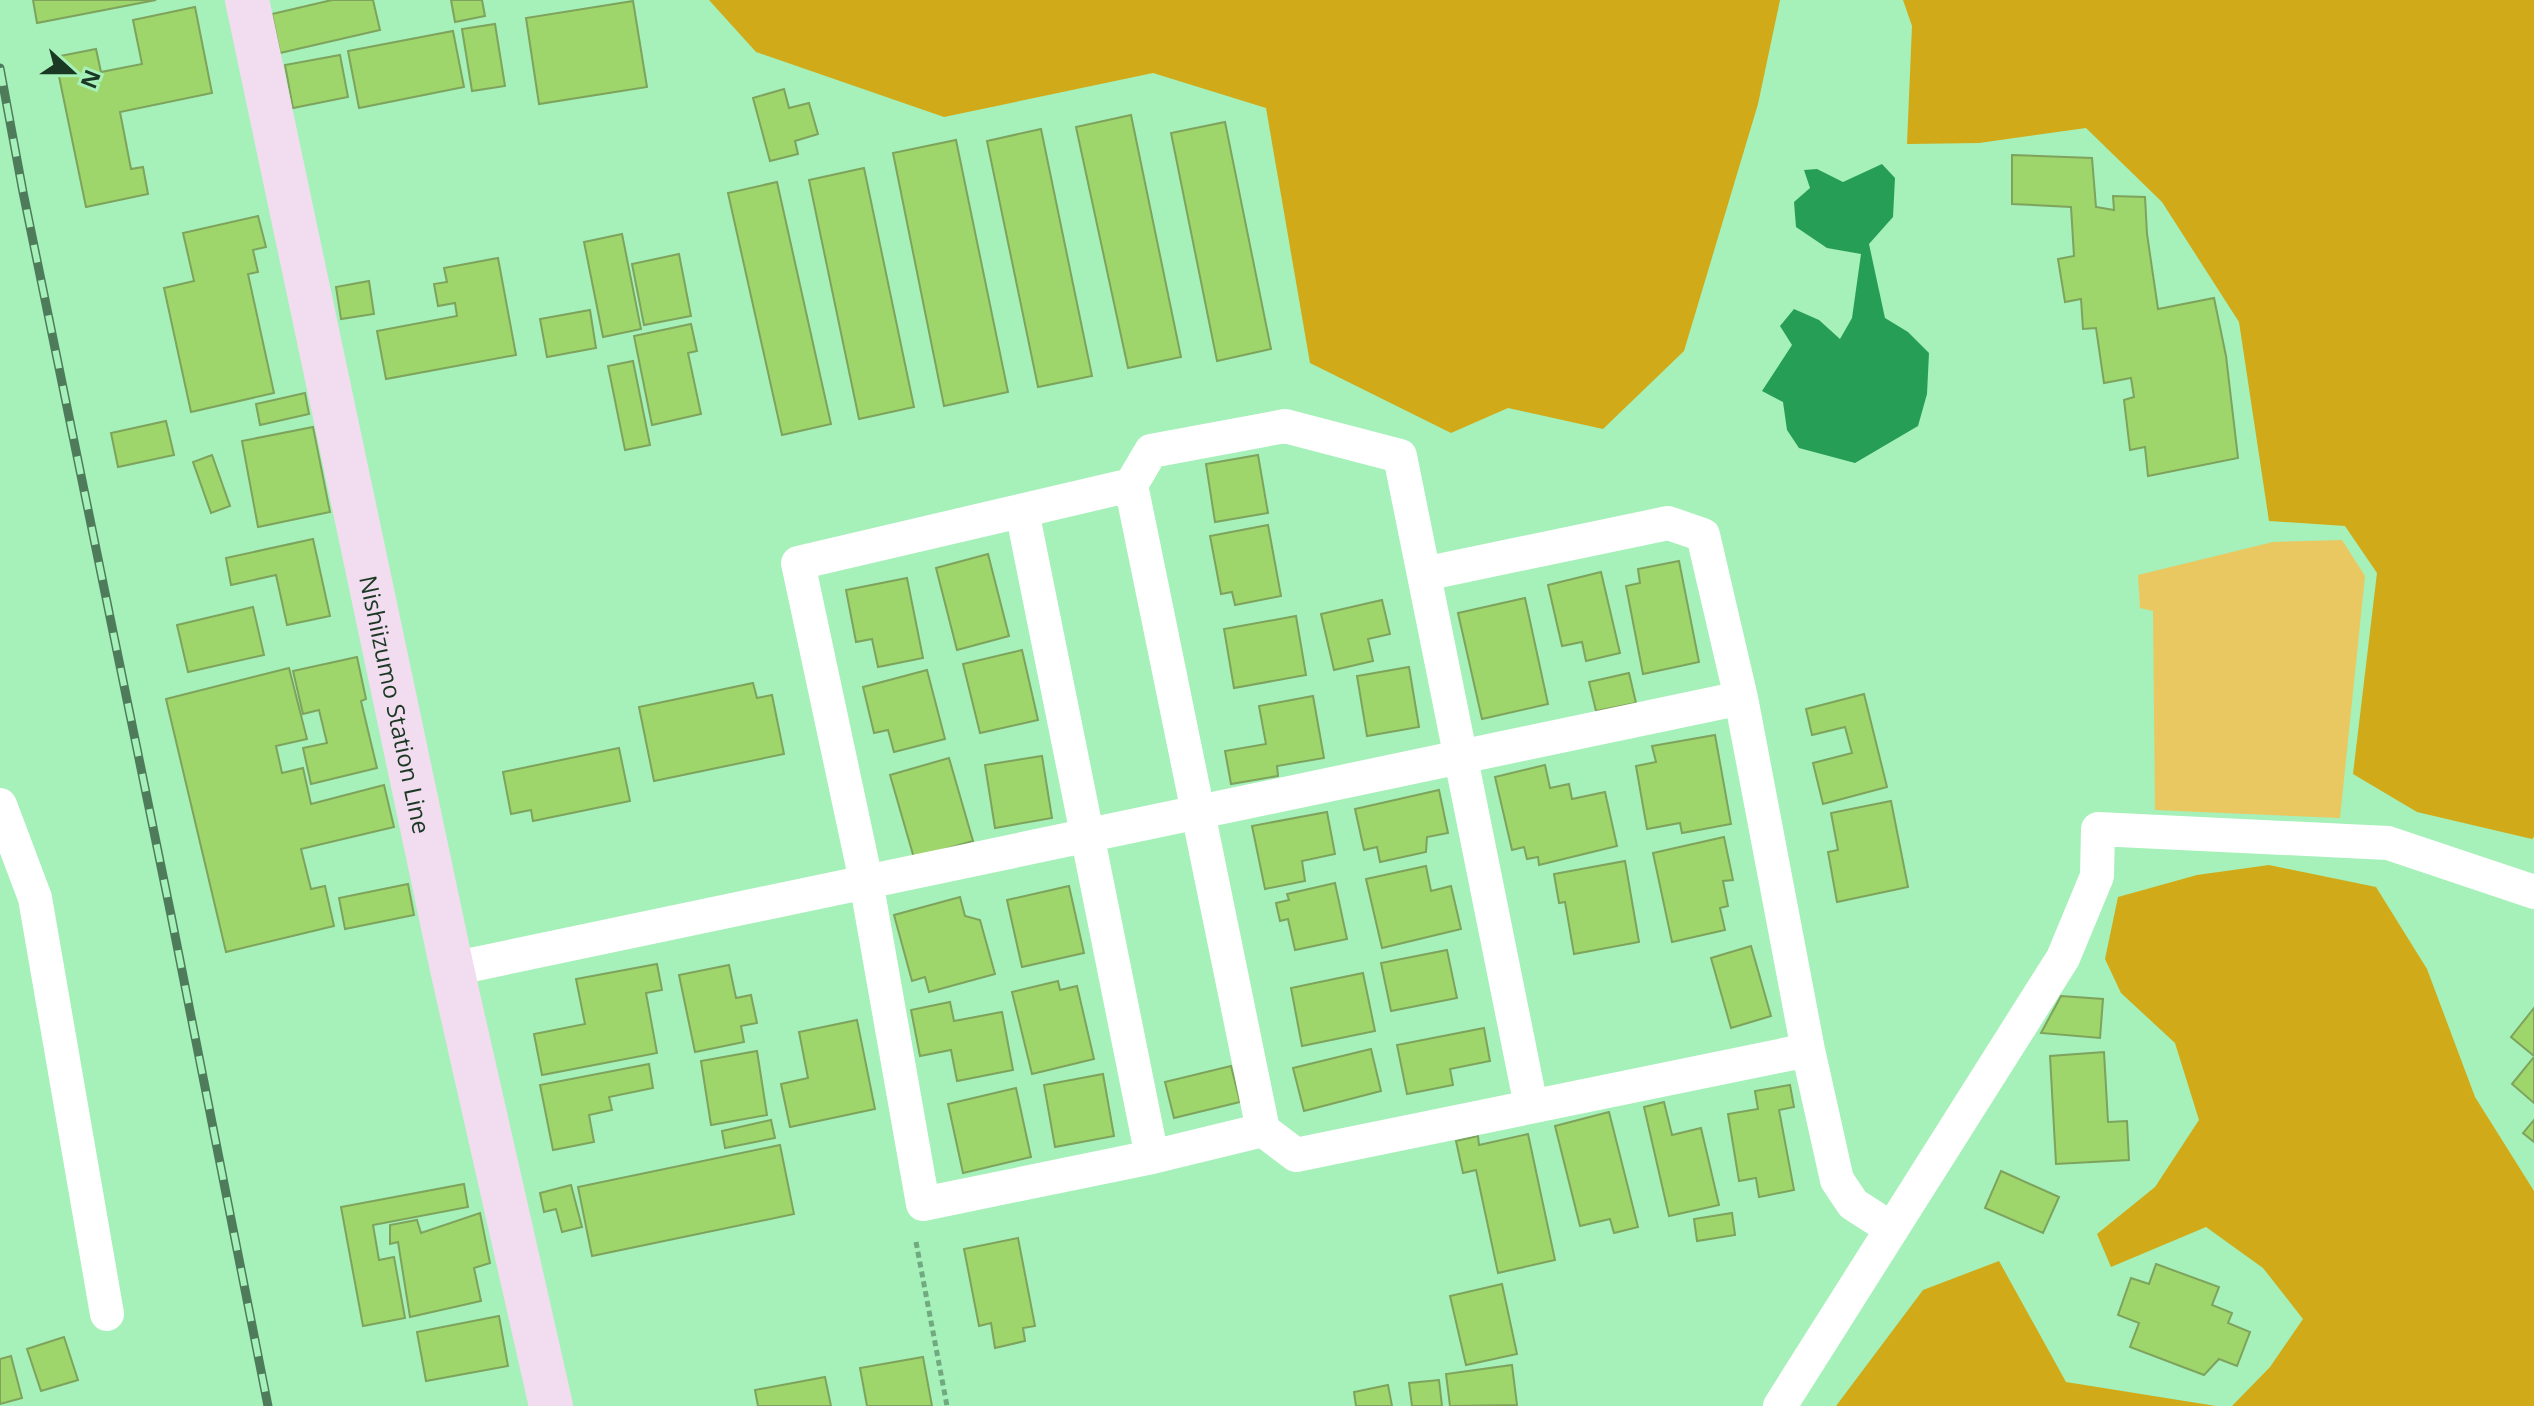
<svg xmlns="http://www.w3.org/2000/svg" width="2534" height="1406" font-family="'Open Sans',sans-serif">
	<rect width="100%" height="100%" fill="#a6f0b9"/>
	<path fill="#e9c861" d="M 2342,540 L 2365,576 L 2340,818 L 2155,810 L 2153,611 L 2140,608 L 2138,575 L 2273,542 Z"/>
	<path fill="#d0aa18" d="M 709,0 L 1780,0 L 1758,104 L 1684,351 L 1603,429 L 1508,408 L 1451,433 L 1310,363 L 1266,108 L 1153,73 L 944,117 L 756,52 Z
		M 1903,0 L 2534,0 L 2534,837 L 2532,839 L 2417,812 L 2353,774 L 2377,573 L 2345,526 L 2269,521 L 2239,322 L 2162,202 L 2086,128 L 1979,143 L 1907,144 L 1912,26 Z
		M 2269,865 L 2376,887 L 2427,969 L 2475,1097 L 2534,1191 L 2534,1406 L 2232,1406 L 2270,1367 L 2303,1319 L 2263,1268 L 2206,1227 L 2111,1267 L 2097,1234 L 2155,1187 L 2199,1120 L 2175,1043 L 2121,993 L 2105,959 L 2118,897 L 2197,875 Z
		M 1999,1261 L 2066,1382 L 2216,1406 L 1836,1406 L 1923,1290 Z"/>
	<path fill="#279e56" d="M 1882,164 L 1895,178 L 1893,217 L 1869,244 L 1885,318 L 1908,332 L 1929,353 L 1927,394 L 1918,426 L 1855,463 L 1799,448 L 1787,430 L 1783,402 L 1762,391 L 1792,345 L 1780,326 L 1794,309 L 1819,320 L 1840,339 L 1852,318 L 1861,254 L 1827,248 L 1796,227 L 1794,202 L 1810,188 L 1804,170 L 1817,169 L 1843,182 Z"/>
	<path fill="#9ed66b" stroke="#7da35c" stroke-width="2" d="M 33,0 L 156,0 L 37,23 Z
		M 332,0 L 373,0 L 380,30 L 280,53 L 272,14 Z
		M 451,0 L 482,0 L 485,16 L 455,22 Z
		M 633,1 L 647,87 L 539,104 L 526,18 Z
		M 195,7 L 212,93 L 120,112 L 131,169 L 143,167 L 148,194 L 86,207 L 55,57 L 96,49 L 101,72 L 142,64 L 133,20 Z
		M 495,24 L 505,86 L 472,91 L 462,29 Z
		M 453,31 L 464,87 L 359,108 L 348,51 Z
		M 340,55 L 348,97 L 293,108 L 285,65 Z
		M 784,89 L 789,108 L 809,103 L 818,134 L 795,141 L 798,154 L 770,161 L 753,98 Z
		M 1131,115 L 1181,357 L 1128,368 L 1076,127 Z
		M 1225,122 L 1271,349 L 1217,361 L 1171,133 Z
		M 1041,129 L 1092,376 L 1038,387 L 987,141 Z
		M 956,140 L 1008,392 L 944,406 L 893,153 Z
		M 2012,155 L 2092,158 L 2096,207 L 2114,210 L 2113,196 L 2145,197 L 2147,234 L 2158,309 L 2214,298 L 2226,356 L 2238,458 L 2148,476 L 2145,447 L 2130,450 L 2124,400 L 2134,397 L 2131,378 L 2104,383 L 2096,328 L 2083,329 L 2081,299 L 2065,302 L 2058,259 L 2074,256 L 2071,207 L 2012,204 Z
		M 864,168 L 914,407 L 859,419 L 809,180 Z
		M 777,182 L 831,424 L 782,435 L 728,193 Z
		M 258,216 L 266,247 L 253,250 L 258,272 L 248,274 L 274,393 L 191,412 L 164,288 L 194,281 L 183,233 Z
		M 622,234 L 641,329 L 603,337 L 584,242 Z
		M 679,254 L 691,316 L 644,325 L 632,264 Z
		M 498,258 L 516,355 L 386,379 L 377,331 L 457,316 L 455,303 L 438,306 L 434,284 L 447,282 L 444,268 Z
		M 369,281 L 374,314 L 341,319 L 336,287 Z
		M 590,310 L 596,348 L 547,357 L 540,319 Z
		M 691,324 L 697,351 L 688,353 L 701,414 L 652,425 L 634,336 Z
		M 633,361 L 650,445 L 625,450 L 608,366 Z
		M 305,393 L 309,414 L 260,425 L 256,404 Z
		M 166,421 L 174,455 L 118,467 L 111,433 Z
		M 313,427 L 330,512 L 258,527 L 242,441 Z
		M 212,455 L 230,506 L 211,513 L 193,462 Z
		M 1258,455 L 1268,513 L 1215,522 L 1206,464 Z
		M 1268,525 L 1281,596 L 1235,605 L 1232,592 L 1221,594 L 1210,536 Z
		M 313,539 L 330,616 L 287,625 L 276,575 L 231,585 L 226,558 Z
		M 988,554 L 1009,636 L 957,650 L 936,568 Z
		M 1679,561 L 1699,662 L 1643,674 L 1626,586 L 1640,583 L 1638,569 Z
		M 1601,572 L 1620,653 L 1586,661 L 1582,642 L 1562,646 L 1548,585 Z
		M 907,578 L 923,658 L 878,667 L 872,639 L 856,642 L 846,590 Z
		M 1525,598 L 1548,704 L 1482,719 L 1458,613 Z
		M 1382,600 L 1390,634 L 1368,639 L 1373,661 L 1334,670 L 1321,614 Z
		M 253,607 L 264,655 L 188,672 L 177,625 Z
		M 1296,616 L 1306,675 L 1234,688 L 1224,629 Z
		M 1022,650 L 1038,720 L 980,733 L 963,664 Z
		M 357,657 L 366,699 L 361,701 L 377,768 L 311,784 L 303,748 L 327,743 L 319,710 L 303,714 L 293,671 Z
		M 1409,667 L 1419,727 L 1367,736 L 1357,676 Z
		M 289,668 L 307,739 L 276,746 L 282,773 L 303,768 L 311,804 L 384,785 L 394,827 L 301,849 L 311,889 L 325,886 L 334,926 L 226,952 L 166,699 Z
		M 927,670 L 945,739 L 894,752 L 888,730 L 874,733 L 863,687 Z
		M 1629,673 L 1636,703 L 1596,711 L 1589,682 Z
		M 753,683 L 757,698 L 772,695 L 784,754 L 654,781 L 639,707 Z
		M 1864,694 L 1887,787 L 1823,804 L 1813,763 L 1852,753 L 1845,727 L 1812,735 L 1806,709 Z
		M 1313,696 L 1324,758 L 1277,766 L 1278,776 L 1231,784 L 1225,751 L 1266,744 L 1259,706 Z
		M 1715,735 L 1731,824 L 1682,833 L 1680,823 L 1647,829 L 1636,766 L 1656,762 L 1652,746 Z
		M 619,748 L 630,801 L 533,821 L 531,810 L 511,814 L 503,772 Z
		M 1042,756 L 1052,818 L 995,828 L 985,765 Z
		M 949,758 L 973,841 L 914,858 L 890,775 Z
		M 1545,765 L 1550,788 L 1569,784 L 1572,799 L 1605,792 L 1617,846 L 1539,865 L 1538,857 L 1527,859 L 1524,847 L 1512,850 L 1495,777 Z
		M 1439,790 L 1448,833 L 1427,837 L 1426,852 L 1380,862 L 1377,847 L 1364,850 L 1355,809 Z
		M 1891,801 L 1908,887 L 1837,902 L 1828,852 L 1838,850 L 1831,813 Z
		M 1327,812 L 1335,854 L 1302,861 L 1305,881 L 1265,889 L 1252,826 Z
		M 1724,837 L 1733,880 L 1723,881 L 1728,906 L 1720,908 L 1725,930 L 1672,942 L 1653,853 Z
		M 1625,861 L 1639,942 L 1574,954 L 1565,902 L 1559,903 L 1554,874 Z
		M 1426,866 L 1431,891 L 1451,886 L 1461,929 L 1382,948 L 1366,879 Z
		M 1335,883 L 1347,939 L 1295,950 L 1288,919 L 1280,921 L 1276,903 L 1289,900 L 1287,894 Z
		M 408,884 L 414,915 L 345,929 L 339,898 Z
		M 1069,886 L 1084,953 L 1022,967 L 1007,900 Z
		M 960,897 L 965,916 L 980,920 L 995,974 L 929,992 L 925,977 L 912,981 L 894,915 Z
		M 1751,946 L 1771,1016 L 1731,1028 L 1711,958 Z
		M 1447,950 L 1457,998 L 1391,1011 L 1381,963 Z
		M 657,964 L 662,990 L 646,993 L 657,1053 L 542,1075 L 534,1034 L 585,1024 L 576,979 Z
		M 729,965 L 736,998 L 751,995 L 757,1023 L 741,1026 L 744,1042 L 695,1052 L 679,975 Z
		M 1363,973 L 1375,1031 L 1302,1046 L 1291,988 Z
		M 1058,981 L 1060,990 L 1077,986 L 1094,1059 L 1032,1074 L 1012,992 Z
		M 2061,996 L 2103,999 L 2100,1038 L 2041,1033 Z
		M 950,1002 L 954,1021 L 1002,1012 L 1013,1070 L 957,1081 L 951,1050 L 920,1056 L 911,1010 Z
		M 2534,1008 L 2534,1056 L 2511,1037 Z
		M 857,1020 L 875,1109 L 790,1127 L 781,1084 L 808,1078 L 799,1032 Z
		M 1484,1028 L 1490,1061 L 1450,1069 L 1453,1085 L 1407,1094 L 1397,1045 Z
		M 1371,1049 L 1381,1091 L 1304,1111 L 1293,1068 Z
		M 757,1051 L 767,1115 L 711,1125 L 701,1061 Z
		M 2104,1052 L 2108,1122 L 2127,1121 L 2129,1160 L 2056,1164 L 2050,1056 Z
		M 2534,1057 L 2534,1103 L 2512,1084 Z
		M 649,1064 L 653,1088 L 609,1097 L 612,1110 L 589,1115 L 594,1142 L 553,1150 L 540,1085 Z
		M 1231,1066 L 1240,1102 L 1174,1118 L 1165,1082 Z
		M 1103,1074 L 1114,1136 L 1055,1147 L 1044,1085 Z
		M 1790,1085 L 1794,1107 L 1779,1110 L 1794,1190 L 1759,1197 L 1756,1178 L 1739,1181 L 1728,1114 L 1758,1109 L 1755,1091 Z
		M 1016,1088 L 1031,1157 L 963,1173 L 948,1104 Z
		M 1664,1102 L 1672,1135 L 1701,1128 L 1719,1205 L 1669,1216 L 1644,1107 Z
		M 1609,1112 L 1638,1227 L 1614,1233 L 1610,1219 L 1580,1226 L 1555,1126 Z
		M 771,1120 L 775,1138 L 725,1148 L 722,1131 Z
		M 2534,1120 L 2534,1142 L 2523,1133 Z
		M 1528,1134 L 1555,1260 L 1498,1273 L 1476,1170 L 1463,1173 L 1456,1141 L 1478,1136 L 1479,1145 Z
		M 780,1145 L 794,1214 L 592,1256 L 578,1187 Z
		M 2001,1171 L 2059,1197 L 2043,1233 L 1985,1208 Z
		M 464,1184 L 468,1207 L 373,1225 L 379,1260 L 394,1257 L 405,1318 L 363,1326 L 341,1207 Z
		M 571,1185 L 582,1227 L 562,1232 L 556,1209 L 544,1212 L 540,1193 Z
		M 480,1213 L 490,1263 L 474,1268 L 481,1301 L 410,1317 L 398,1242 L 390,1244 L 390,1225 L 417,1220 L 421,1233 Z
		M 1732,1213 L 1735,1235 L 1697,1241 L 1694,1219 Z
		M 1018,1238 L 1035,1326 L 1023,1328 L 1025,1341 L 995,1348 L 991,1323 L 979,1326 L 964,1249 Z
		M 2156,1264 L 2219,1287 L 2212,1305 L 2232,1313 L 2228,1323 L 2250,1332 L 2237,1366 L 2219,1359 L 2204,1375 L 2130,1347 L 2139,1323 L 2118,1315 L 2131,1278 L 2149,1284 Z
		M 1502,1284 L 1517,1354 L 1466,1365 L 1450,1296 Z
		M 499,1316 L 508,1366 L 426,1381 L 417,1332 Z
		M 64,1337 L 78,1380 L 41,1391 L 27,1349 Z
		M 11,1356 L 22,1398 L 0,1404 L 0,1359 Z
		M 923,1357 L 932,1406 L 867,1406 L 860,1368 Z
		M 1512,1365 L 1517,1405 L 1450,1406 L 1446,1374 Z
		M 825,1377 L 831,1406 L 758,1406 L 755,1390 Z
		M 1439,1380 L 1442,1406 L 1412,1406 L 1409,1383 Z
		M 1388,1385 L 1392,1406 L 1356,1406 L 1354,1392 Z"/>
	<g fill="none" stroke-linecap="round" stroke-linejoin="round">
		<path stroke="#71aa80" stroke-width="5" stroke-dasharray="6 4" stroke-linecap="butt" d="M 916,1242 L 947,1406"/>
		<path stroke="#fff" stroke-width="34" d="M 1131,485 L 798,563 L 866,881 L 923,1204 L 1152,1157 L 1263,1130
			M 1022,511 L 1152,1157
			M 1424,574 L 1668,523 L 1703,535 L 1741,698 L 1808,1050 L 1837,1180 L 1853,1204 L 1892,1229
			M 0,805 L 35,898 L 107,1314
			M 452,969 L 1741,698
			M 1531,1106 L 1400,456 L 1285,426 L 1151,451 L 1131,485 L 1263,1130 L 1296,1155 L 1808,1050
			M 1780,1406 L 2063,958 L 2097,876 L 2098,829 L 2388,843 L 2534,892"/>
		<path stroke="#f2dcef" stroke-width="44" id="s1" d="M 247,0 L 452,969 L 551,1406"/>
		<defs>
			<path id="rail" d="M 0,68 L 23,192 L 171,915 L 268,1406"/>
		</defs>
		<use href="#rail" stroke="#4e7c5b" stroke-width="9"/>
		<use href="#rail" stroke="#a6f0b9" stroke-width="6" stroke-dasharray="18" stroke-linecap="butt"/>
	</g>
	<g text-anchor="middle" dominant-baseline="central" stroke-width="7" stroke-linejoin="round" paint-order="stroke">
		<g font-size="24" fill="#1a3823" stroke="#a6f0b9">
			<text stroke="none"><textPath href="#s1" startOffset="720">Nishiizumo Station Line</textPath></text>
		</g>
	</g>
	<g transform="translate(72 72) rotate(111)" stroke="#a6f0b9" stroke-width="6" paint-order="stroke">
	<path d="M0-6L14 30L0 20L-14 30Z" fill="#1a3823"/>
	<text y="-12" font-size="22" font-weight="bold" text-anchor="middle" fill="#1a3823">N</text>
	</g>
</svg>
